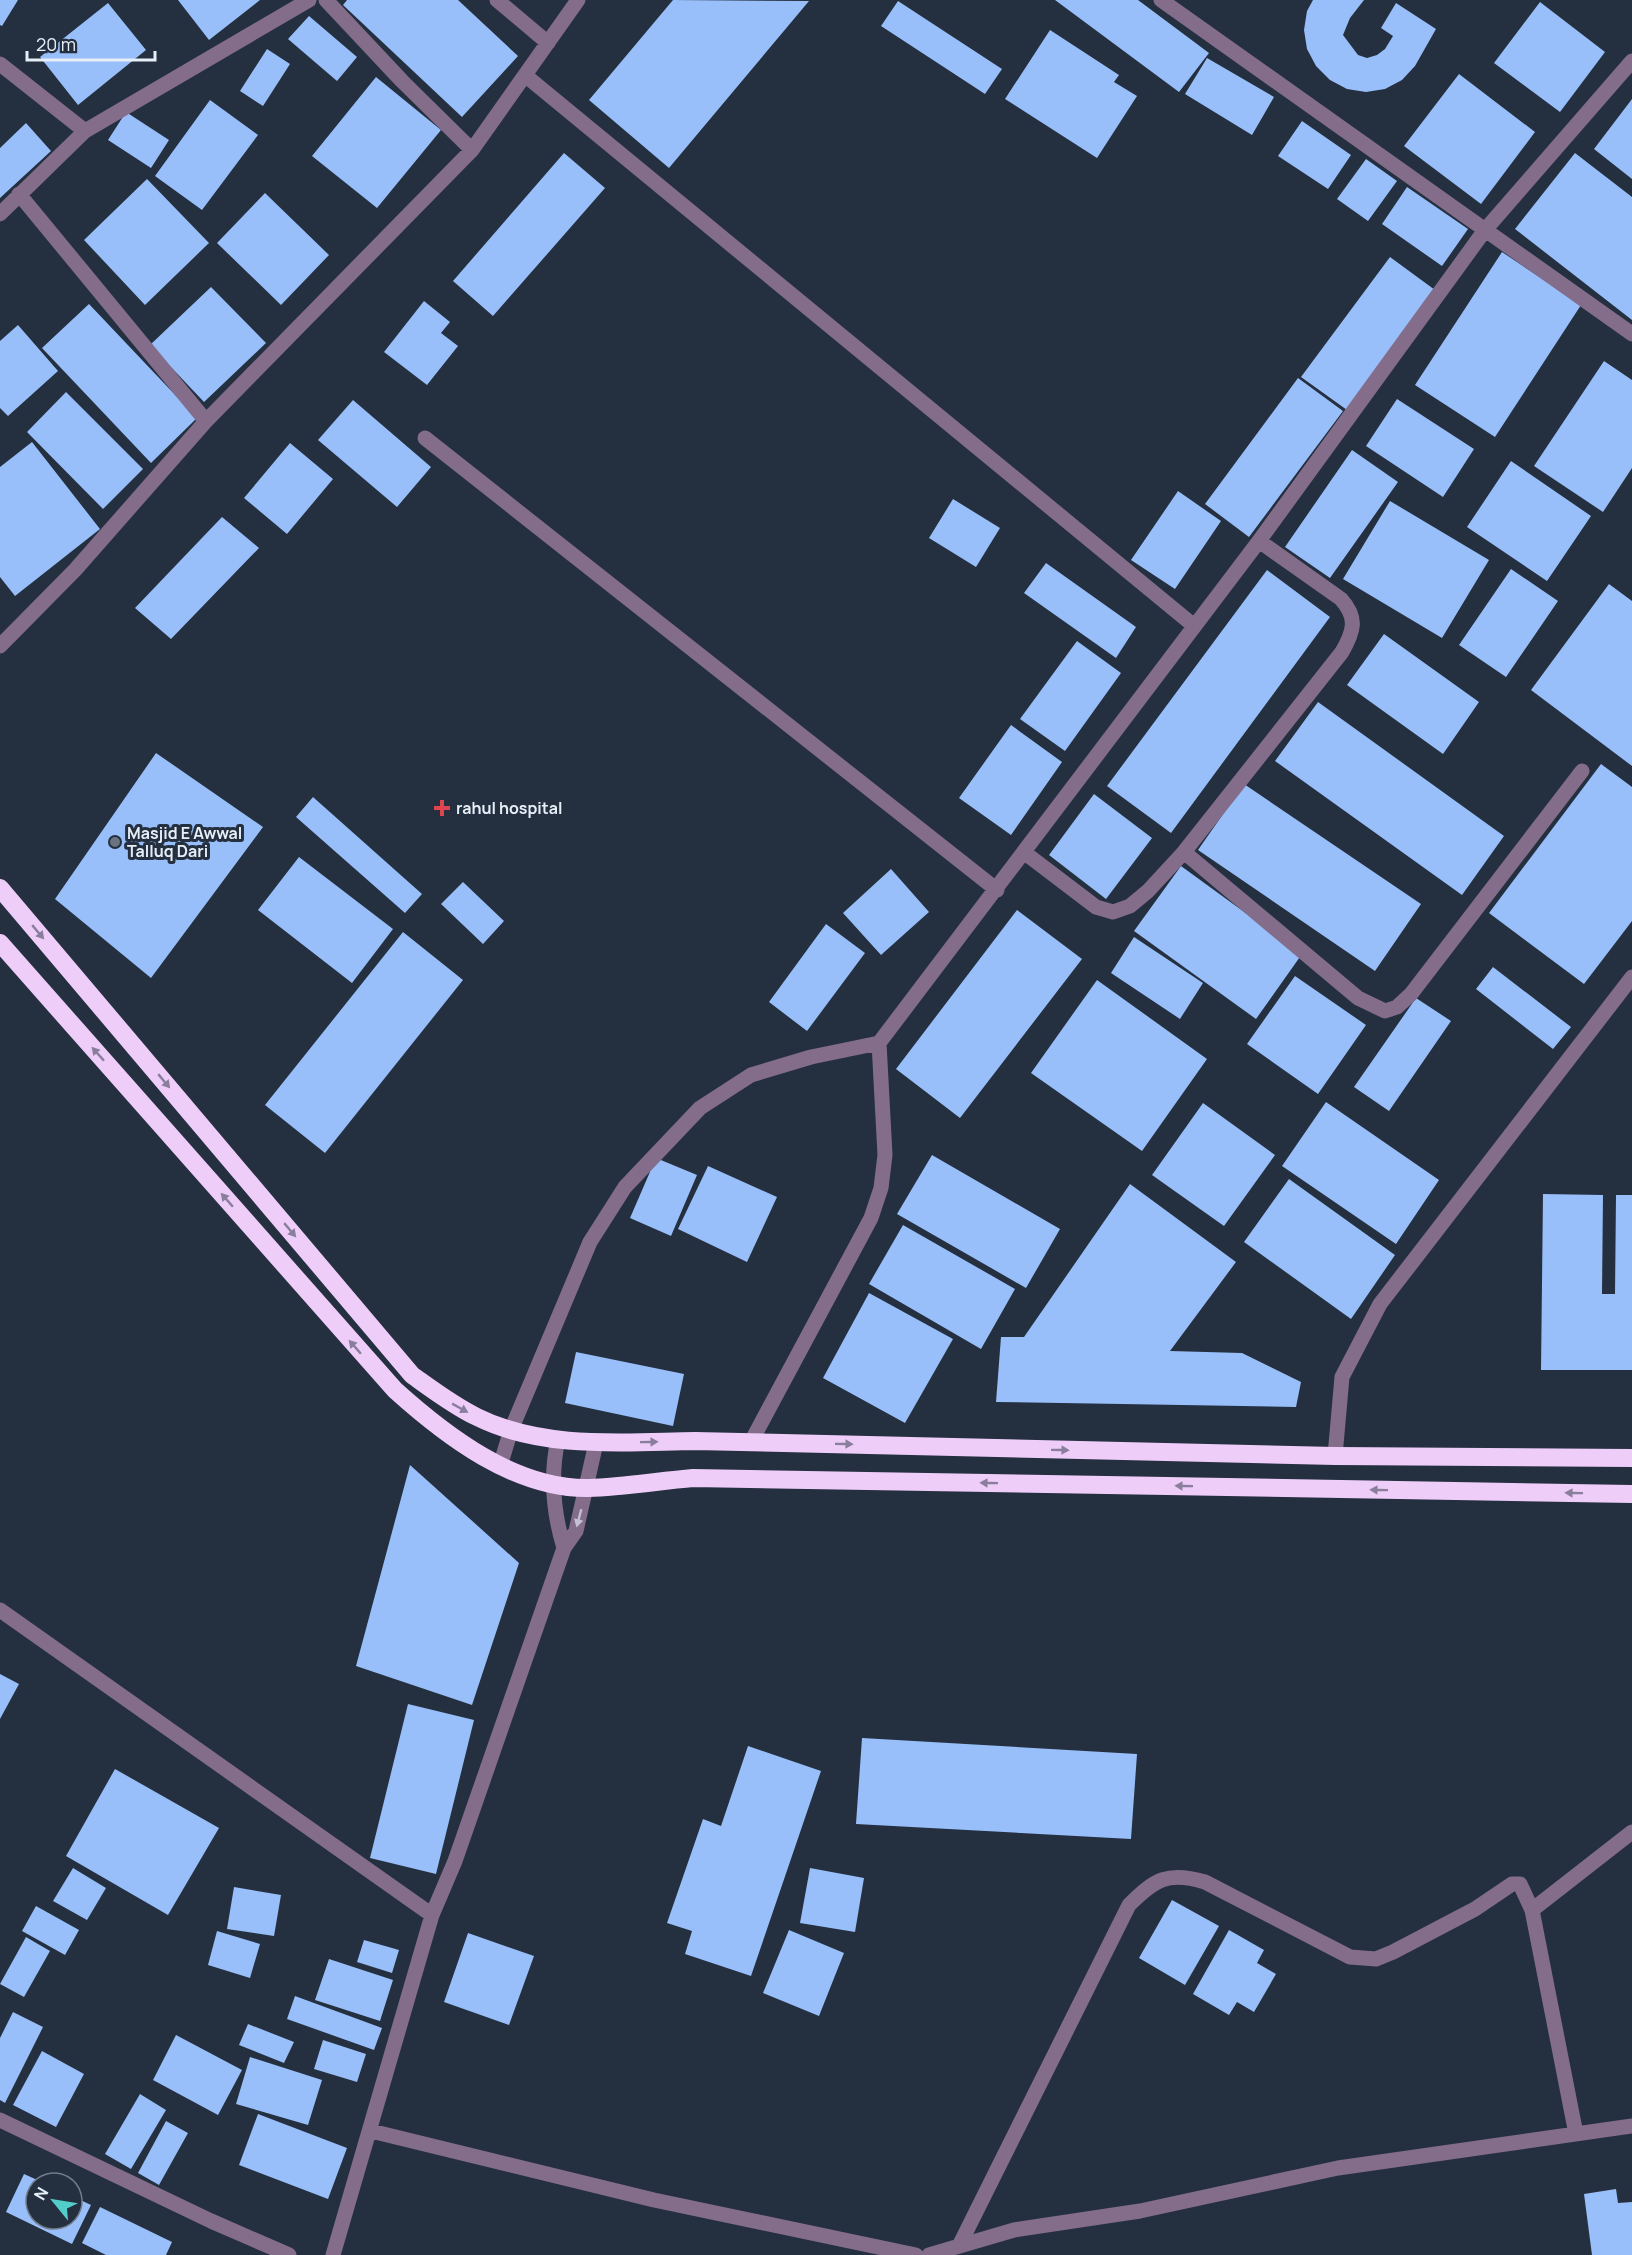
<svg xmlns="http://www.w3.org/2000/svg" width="1632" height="2255" font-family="Manrope,sans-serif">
	<rect width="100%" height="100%" fill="#242f3f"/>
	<path fill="#98bff9" d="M 0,0 L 18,0 L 2,26 L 0,25 Z
		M 178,0 L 260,0 L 209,40 Z
		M 347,0 L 458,0 L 518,56 L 462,117 L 343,5 Z
		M 673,0 L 809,1 L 669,168 L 589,100 Z
		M 1055,0 L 1138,0 L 1209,53 L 1179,92 Z
		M 1313,0 L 1364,0 L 1350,18 L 1343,35 L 1358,55 L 1367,58 L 1377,55 L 1385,49 L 1393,36 L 1381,28 L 1396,3 L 1436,29 L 1415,66 L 1402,80 L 1385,89 L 1366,92 L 1347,89 L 1330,80 L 1316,66 L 1307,49 L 1304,30 L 1307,11 Z
		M 898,1 L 1002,69 L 985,94 L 881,26 Z
		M 1540,2 L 1605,52 L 1560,112 L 1494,63 Z
		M 108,3 L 146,50 L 78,105 L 40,57 Z
		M 309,16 L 357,57 L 337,81 L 288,39 Z
		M 1050,30 L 1119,75 L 1114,82 L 1137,96 L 1097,158 L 1005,99 Z
		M 267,49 L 290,64 L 263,106 L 240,91 Z
		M 1207,58 L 1274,97 L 1252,135 L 1185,94 Z
		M 1459,74 L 1535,132 L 1481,204 L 1404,146 Z
		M 376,77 L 441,130 L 377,208 L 312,156 Z
		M 1632,99 L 1632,179 L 1594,149 Z
		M 210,100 L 258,135 L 202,210 L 155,176 Z
		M 126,112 L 169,140 L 151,168 L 108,140 Z
		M 1302,121 L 1351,155 L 1328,189 L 1278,156 Z
		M 26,123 L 51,151 L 0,198 L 0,148 Z
		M 564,153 L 605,188 L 493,316 L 453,281 Z
		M 1575,153 L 1632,197 L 1632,320 L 1515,229 Z
		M 1366,159 L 1397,181 L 1368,221 L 1337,199 Z
		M 147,179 L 209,243 L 145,305 L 84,240 Z
		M 1407,187 L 1468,229 L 1442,266 L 1382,224 Z
		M 265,193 L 329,255 L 281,305 L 217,243 Z
		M 1502,252 L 1581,305 L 1495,437 L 1415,385 Z
		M 1390,257 L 1435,290 L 1347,410 L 1301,377 Z
		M 211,287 L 266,343 L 204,402 L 150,345 Z
		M 424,301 L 450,322 L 441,333 L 458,346 L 427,385 L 384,352 Z
		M 89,304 L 197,418 L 151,463 L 42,348 Z
		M 18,325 L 58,371 L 8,416 L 0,408 L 0,341 Z
		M 1604,361 L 1632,380 L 1632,468 L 1603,512 L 1534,466 Z
		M 1298,378 L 1343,411 L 1249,537 L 1205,504 Z
		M 66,392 L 143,469 L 103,509 L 27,432 Z
		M 1397,399 L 1474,449 L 1443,497 L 1366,446 Z
		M 353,400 L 431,467 L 397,507 L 318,440 Z
		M 32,442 L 100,529 L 15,596 L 0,577 L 0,467 Z
		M 290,443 L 333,479 L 287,534 L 244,498 Z
		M 1352,450 L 1398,482 L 1330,578 L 1285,547 Z
		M 1511,461 L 1591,516 L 1547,581 L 1467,527 Z
		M 1178,491 L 1221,521 L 1175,589 L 1131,560 Z
		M 953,499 L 1000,528 L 976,567 L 929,538 Z
		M 1390,501 L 1489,560 L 1442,638 L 1343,579 Z
		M 222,517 L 259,548 L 171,639 L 135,608 Z
		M 1046,563 L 1136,627 L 1116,658 L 1024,593 Z
		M 1511,569 L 1558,601 L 1506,677 L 1459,645 Z
		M 1267,570 L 1330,617 L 1171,833 L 1107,786 Z
		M 1609,584 L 1632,601 L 1632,766 L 1531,690 Z
		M 1384,634 L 1479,702 L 1443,754 L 1347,685 Z
		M 1077,641 L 1121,673 L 1065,751 L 1020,719 Z
		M 1318,702 L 1504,836 L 1462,895 L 1275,761 Z
		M 1011,725 L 1062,762 L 1011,835 L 959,798 Z
		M 156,753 L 263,827 L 151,978 L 55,899 Z
		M 1601,764 L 1632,787 L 1632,921 L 1584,984 L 1489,913 Z
		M 1244,784 L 1421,904 L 1375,971 L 1198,850 Z
		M 1094,794 L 1152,838 L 1106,899 L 1049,855 Z
		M 313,797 L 422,894 L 405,913 L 296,817 Z
		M 299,857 L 393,929 L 352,983 L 258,910 Z
		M 1181,866 L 1302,954 L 1256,1019 L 1134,931 Z
		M 891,869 L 929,912 L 881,955 L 843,913 Z
		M 463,882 L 504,921 L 483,944 L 441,904 Z
		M 1017,910 L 1082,959 L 960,1118 L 896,1069 Z
		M 826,924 L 865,953 L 807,1031 L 769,1002 Z
		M 403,932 L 463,980 L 325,1153 L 265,1105 Z
		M 1134,937 L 1203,983 L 1180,1019 L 1111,973 Z
		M 1493,967 L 1571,1027 L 1553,1049 L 1476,989 Z
		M 1295,976 L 1366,1025 L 1318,1094 L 1247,1044 Z
		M 1097,980 L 1207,1059 L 1142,1151 L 1031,1073 Z
		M 1416,998 L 1451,1021 L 1389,1111 L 1354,1087 Z
		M 1326,1102 L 1439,1180 L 1396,1244 L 1282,1166 Z
		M 1203,1103 L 1275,1155 L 1224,1226 L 1152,1175 Z
		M 932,1155 L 1060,1229 L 1026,1288 L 897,1214 Z
		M 656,1158 L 697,1175 L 671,1236 L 630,1218 Z
		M 708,1166 L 777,1197 L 747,1262 L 678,1229 Z
		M 1289,1179 L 1395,1255 L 1351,1319 L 1244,1242 Z
		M 1130,1184 L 1236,1262 L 1170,1351 L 1242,1353 L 1301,1382 L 1296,1407 L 996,1402 L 1001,1337 L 1024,1337 Z
		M 1543,1194 L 1603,1195 L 1602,1294 L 1615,1294 L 1616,1195 L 1632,1195 L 1632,1370 L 1541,1370 Z
		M 903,1225 L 1015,1289 L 981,1349 L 869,1284 Z
		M 869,1293 L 953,1339 L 905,1423 L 823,1378 Z
		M 576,1352 L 684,1374 L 673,1426 L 565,1403 Z
		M 410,1465 L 519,1563 L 472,1705 L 356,1666 Z
		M 0,1674 L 19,1684 L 0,1719 Z
		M 408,1704 L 474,1720 L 436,1874 L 370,1858 Z
		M 862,1738 L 1137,1754 L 1131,1839 L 856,1824 Z
		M 748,1746 L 821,1771 L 751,1976 L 685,1954 L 692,1931 L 667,1923 L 703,1819 L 721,1826 Z
		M 115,1769 L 219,1828 L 168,1915 L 66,1856 Z
		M 73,1868 L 106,1888 L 87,1920 L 53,1901 Z
		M 810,1868 L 864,1878 L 855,1932 L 800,1923 Z
		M 234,1887 L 281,1895 L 274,1936 L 227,1929 Z
		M 1172,1900 L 1219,1926 L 1185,1985 L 1139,1958 Z
		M 36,1906 L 79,1930 L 65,1955 L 22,1931 Z
		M 789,1930 L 844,1953 L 819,2016 L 763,1993 Z
		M 1229,1930 L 1264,1950 L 1257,1963 L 1276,1974 L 1254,2012 L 1237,2002 L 1229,2015 L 1193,1994 Z
		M 217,1931 L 260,1944 L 250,1978 L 208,1965 Z
		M 468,1933 L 534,1956 L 509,2025 L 444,2002 Z
		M 26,1937 L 50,1951 L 24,1997 L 0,1984 Z
		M 364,1940 L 399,1950 L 392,1973 L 357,1962 Z
		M 329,1959 L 393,1980 L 380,2021 L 315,2000 Z
		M 295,1996 L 382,2028 L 374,2050 L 287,2019 Z
		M 13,2012 L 43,2027 L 5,2103 L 0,2100 L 0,2038 Z
		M 248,2024 L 294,2042 L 284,2063 L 239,2045 Z
		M 176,2035 L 242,2070 L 218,2115 L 153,2080 Z
		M 323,2040 L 366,2054 L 357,2082 L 314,2069 Z
		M 42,2051 L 84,2074 L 56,2127 L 13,2105 Z
		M 250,2057 L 322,2080 L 308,2125 L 236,2104 Z
		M 140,2094 L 166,2110 L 131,2169 L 105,2154 Z
		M 258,2114 L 347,2148 L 328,2199 L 239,2165 Z
		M 166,2121 L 188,2133 L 159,2185 L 138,2173 Z
		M 24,2174 L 44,2183 L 36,2183 L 36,2219 L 72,2219 L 72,2196 L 91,2205 L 72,2244 L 6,2212 Z
		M 1616,2189 L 1618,2203 L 1632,2202 L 1632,2255 L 1592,2255 L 1584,2194 Z
		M 100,2207 L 172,2242 L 166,2255 L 106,2255 L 82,2243 Z"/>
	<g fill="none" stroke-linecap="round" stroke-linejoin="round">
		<path stroke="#836d8b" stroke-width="15" d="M 326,0 L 402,81 L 472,150
			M 497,0 L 548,43
			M 1161,0 L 1632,334
			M 0,64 L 85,131
			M 526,76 L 1193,625
			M 19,194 L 206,421
			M 0,214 L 85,131 L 309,0
			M 425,438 L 997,890
			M 0,646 L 75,570 L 206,421 L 472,150 L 578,0
			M 1184,852 L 1358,998 L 1385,1011 L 1397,1007 L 1411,994 L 1582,771
			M 1025,853 L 1096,907 L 1113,912 L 1130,906 L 1148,891 L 1184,852 L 1342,652 C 1354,631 1358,618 1341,599 L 1259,541
			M 558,1439 C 550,1476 553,1512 564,1548
			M 751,1442 L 871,1218 L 881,1188 L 885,1155 L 879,1043
			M 1335,1456 L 1342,1377 L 1380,1304 L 1632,977
			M 500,1466 L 511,1430 L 590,1242 L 625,1187 L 700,1108 L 751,1075 L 811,1057 L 879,1043 L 1259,541 L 1485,230 L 1632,61
			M 0,1610 L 432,1915
			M 1532,1910 L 1632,1832
			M 0,2120 L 211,2221 L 289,2255
			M 371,2131 L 654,2200 L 916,2255
			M 959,2246 L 1129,1905 C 1155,1879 1168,1871 1205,1882 L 1350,1957 L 1376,1959 L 1393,1952 L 1475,1909 L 1512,1884 L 1520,1884 L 1532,1910 L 1576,2134
			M 333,2255 L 432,1915 L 455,1861 L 564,1548 L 576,1531 L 596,1443
			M 929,2255 L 1014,2230 L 1140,2211 L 1338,2168 L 1632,2126"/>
		<path stroke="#eecdf9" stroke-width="18" d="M 0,888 L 412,1375 C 433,1390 454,1406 477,1417 C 543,1450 624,1442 695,1441 L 1335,1456 L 1632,1458
			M 0,943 L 395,1390 C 446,1436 515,1489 588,1488 C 623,1487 658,1481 693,1478 L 1632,1494"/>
	</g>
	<defs><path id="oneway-solid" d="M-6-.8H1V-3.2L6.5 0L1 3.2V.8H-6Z" transform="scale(1.5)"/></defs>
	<g fill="#897e9c">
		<use href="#oneway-solid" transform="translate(38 932) rotate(50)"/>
		<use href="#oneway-solid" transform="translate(98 1054) rotate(-132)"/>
		<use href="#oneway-solid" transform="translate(164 1081) rotate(50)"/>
		<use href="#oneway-solid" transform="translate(227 1200) rotate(-131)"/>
		<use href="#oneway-solid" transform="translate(290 1230) rotate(50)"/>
		<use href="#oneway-solid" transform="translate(355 1347) rotate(-131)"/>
		<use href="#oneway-solid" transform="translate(460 1408) rotate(29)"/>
		<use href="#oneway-solid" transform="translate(649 1442) rotate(-1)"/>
		<use href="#oneway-solid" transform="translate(844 1444) rotate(1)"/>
		<use href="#oneway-solid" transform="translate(1060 1450) rotate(1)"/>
		<use href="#oneway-solid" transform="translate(989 1483) rotate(-179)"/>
		<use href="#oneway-solid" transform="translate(1184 1486) rotate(-179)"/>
		<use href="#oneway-solid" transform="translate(1379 1490) rotate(-179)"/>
		<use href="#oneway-solid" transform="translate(1574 1493) rotate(-179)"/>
	</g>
	<use fill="#c3c1d2" href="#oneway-solid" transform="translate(579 1518) rotate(105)"/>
	<path fill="#e0444e" stroke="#242f3f" stroke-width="2" d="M439 799h6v6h6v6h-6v6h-6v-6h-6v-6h6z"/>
	<circle fill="#6b7280" stroke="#242f3f" stroke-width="2" cx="115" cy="842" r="6"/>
	<g text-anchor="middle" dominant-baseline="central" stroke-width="6" stroke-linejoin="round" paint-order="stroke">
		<g font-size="16" font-weight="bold" fill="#e6eef8" stroke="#242f3f" text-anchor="start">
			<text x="456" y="808">rahul hospital</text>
			<text x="127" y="833">Masjid E Awwal<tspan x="127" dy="18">Talluq Dari</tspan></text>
		</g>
	</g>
	<g transform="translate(54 2201) rotate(300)"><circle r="28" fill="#242f3f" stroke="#727b89" stroke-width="1.5"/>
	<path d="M0-4.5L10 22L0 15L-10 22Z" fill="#53cdc9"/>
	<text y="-9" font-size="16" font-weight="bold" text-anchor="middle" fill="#e6eef8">N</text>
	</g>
	<path d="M27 51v9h128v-9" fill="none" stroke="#e6eef8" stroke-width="3"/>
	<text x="36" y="51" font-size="18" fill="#e6eef8" stroke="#242f3f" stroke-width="4.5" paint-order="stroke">20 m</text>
</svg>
